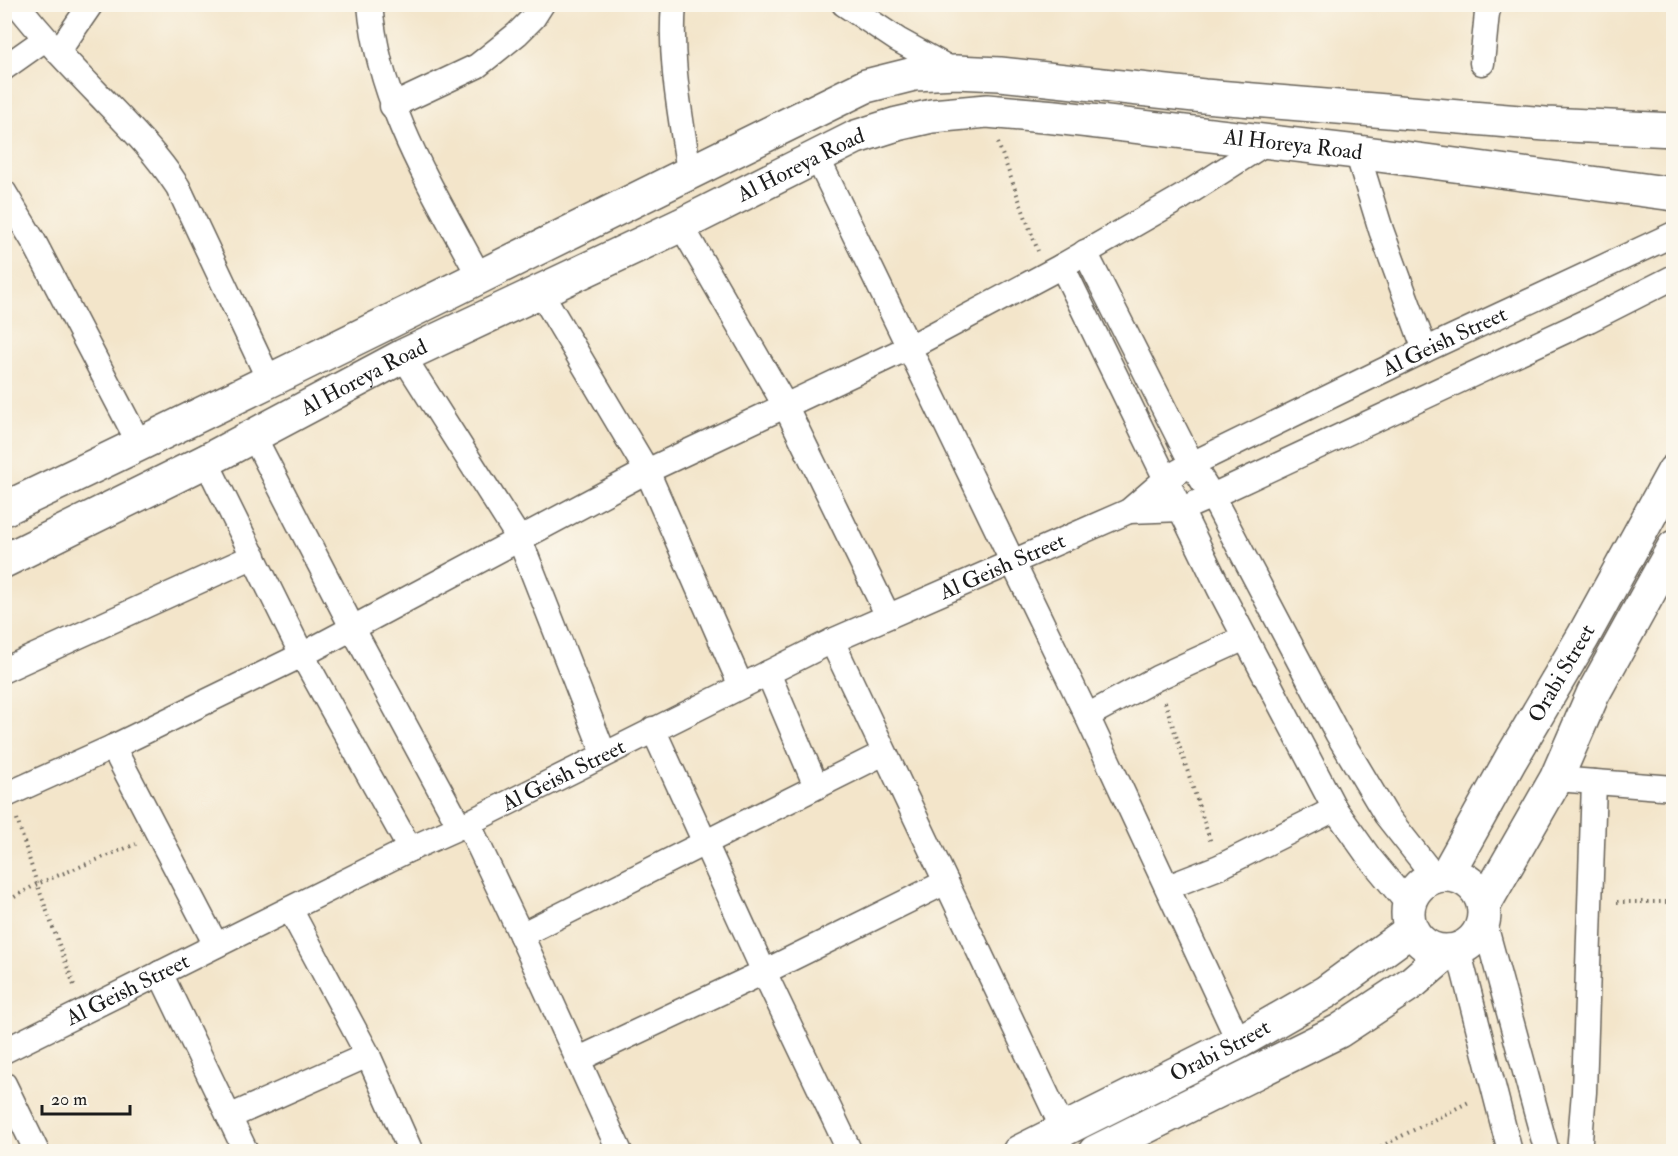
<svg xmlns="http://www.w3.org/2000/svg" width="1678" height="1156" font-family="'IM FELL Double Pica',serif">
	<rect width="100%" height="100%" fill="#fbf7ec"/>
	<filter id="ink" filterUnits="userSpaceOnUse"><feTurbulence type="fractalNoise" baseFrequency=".0167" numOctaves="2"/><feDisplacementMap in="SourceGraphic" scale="12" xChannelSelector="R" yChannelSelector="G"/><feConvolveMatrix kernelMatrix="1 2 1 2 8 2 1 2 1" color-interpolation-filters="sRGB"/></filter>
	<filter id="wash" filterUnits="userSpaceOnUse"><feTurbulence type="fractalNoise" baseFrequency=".008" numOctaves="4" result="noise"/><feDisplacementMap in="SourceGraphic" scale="24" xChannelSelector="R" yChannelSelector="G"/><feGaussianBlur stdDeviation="1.35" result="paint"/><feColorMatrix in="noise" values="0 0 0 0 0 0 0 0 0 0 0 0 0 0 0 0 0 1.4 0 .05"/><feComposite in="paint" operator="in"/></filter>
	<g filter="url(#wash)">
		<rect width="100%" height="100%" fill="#f3e5ca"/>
	</g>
	<g filter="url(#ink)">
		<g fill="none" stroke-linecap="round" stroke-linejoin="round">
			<defs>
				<g id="minor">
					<path d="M 17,4 C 43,37 71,66 100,96 C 128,125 156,153 178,187 L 270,382"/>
					<path d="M 370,4 C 378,104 433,190 479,276"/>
					<path d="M 674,4 C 669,60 681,117 689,172"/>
					<path d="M 844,4 L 898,40 L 956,72"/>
					<path d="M 58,52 L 91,4"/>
					<path d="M 1482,63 L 1487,13 L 1490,4"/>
					<path d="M 4,68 L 45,39"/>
					<path d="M 392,106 L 477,66 L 517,34 L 533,18 L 542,4"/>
					<path d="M 1357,152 L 1381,230 L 1425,350"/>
					<path d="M 817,157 L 1087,716 L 1239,1042"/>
					<path d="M 4,192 L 34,242 L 140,445"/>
					<path d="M 681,225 L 786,407 L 888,616"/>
					<path d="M 1085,252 L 1192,464 L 1212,496 L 1337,733 L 1386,815 L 1434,876"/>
					<path d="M 1062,266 L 1220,590 L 1335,809 L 1369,857 L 1408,904"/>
					<path d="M 540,291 L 647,471 L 741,686"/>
					<path d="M 403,356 L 520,540 L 604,754"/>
					<path d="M 253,435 L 353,629 L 460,827"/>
					<path d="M 206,461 L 302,655 L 410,849"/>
					<path d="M 1129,511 L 1182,509 L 1212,496 L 1589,320 L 1674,277"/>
					<path d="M 832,641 L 1063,1129"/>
					<path d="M 4,670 L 254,556"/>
					<path d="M 768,673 L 816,786"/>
					<path d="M 1087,716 L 1157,678 L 1245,638"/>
					<path d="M 653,729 L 764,972 L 850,1152"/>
					<path d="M 113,747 L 216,945"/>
					<path d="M 1556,779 L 1674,788"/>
					<path d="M 4,796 L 113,747 L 302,655 L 647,471 L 910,347 L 1062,266 L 1182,197 L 1269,141"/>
					<path d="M 468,823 L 521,935 L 620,1152"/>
					<path d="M 1168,887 L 1219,867 L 1335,809"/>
					<path d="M 290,909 L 368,1055 L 411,1152"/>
					<path d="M 1484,921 L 1547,1152"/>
					<path d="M 521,935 L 884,753"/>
					<path d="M 1458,949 L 1510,1152"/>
					<path d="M 160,973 L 246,1152"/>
					<path id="s1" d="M 4,1051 L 410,849 L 468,823 L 832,641 L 1129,511 L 1167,478 L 1192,464 L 1425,350 L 1674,234"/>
					<path d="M 579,1059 L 764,972 L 946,882"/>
					<path d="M 4,1084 L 37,1152"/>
					<path d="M 229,1117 L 368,1055"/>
					<path d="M 1579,1152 L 1584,1092 L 1594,782"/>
				</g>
				<g id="secondary">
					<path d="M 4,509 C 294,372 579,226 866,86 L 914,74 L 956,72 L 1000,74 L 1204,96 L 1546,124 L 1674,130"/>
					<path id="s2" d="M 4,561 L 206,461 L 403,356 L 681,225 L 856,137 L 897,124 L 932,116 L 987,111 L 1055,117 L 1357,152 L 1674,194"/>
					<path id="s3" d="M 1447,874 L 1511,759 L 1583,637 L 1674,471"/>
					<circle cx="1446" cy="913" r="38"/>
					<path d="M 1484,905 L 1556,779 L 1593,694 L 1674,547"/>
					<path id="s4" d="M 1019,1152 L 1239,1042 L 1326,992 L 1411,930"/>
					<path d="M 1095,1152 L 1339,1031 L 1413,982 L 1449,951"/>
				</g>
			</defs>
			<use href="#minor" stroke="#676259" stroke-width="27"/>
			<use href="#secondary" stroke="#676259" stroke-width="36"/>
			<path stroke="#676259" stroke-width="4" stroke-dasharray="1.5 4.5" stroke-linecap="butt" d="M 998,143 L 1038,251
				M 1165,702 L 1211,843
				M 17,819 L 37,884 L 75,988
				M 1617,902 L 1674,902
				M 4,903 L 37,884 L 136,844
				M 1370,1152 L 1471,1101"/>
			<use href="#minor" stroke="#fff" stroke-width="24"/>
			<use href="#secondary" stroke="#fff" stroke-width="33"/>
		</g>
	</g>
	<g text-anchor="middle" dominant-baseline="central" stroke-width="5" stroke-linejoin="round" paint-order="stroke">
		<g font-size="22" fill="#1c1c1c" stroke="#fbf7ec">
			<text stroke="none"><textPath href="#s2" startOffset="1394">Al Horeya Road</textPath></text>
			<text stroke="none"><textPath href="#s2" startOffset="890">Al Horeya Road</textPath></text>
			<text stroke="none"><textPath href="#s1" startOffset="1608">Al Geish Street</textPath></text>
			<text stroke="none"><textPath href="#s2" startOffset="404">Al Horeya Road</textPath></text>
			<text stroke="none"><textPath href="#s1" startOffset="1110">Al Geish Street</textPath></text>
			<text stroke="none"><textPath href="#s3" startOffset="231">Orabi Street</textPath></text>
			<text stroke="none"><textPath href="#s1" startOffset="624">Al Geish Street</textPath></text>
			<text stroke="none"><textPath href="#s1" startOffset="138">Al Geish Street</textPath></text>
			<text stroke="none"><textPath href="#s4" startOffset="225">Orabi Street</textPath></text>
		</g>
	</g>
	<rect width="1678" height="1156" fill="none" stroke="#fbf7ec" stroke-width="24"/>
	<path d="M42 1105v9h88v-9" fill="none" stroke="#1c1c1c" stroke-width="3"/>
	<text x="51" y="1105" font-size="18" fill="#1c1c1c" stroke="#fbf7ec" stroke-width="4.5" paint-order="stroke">20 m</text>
</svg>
